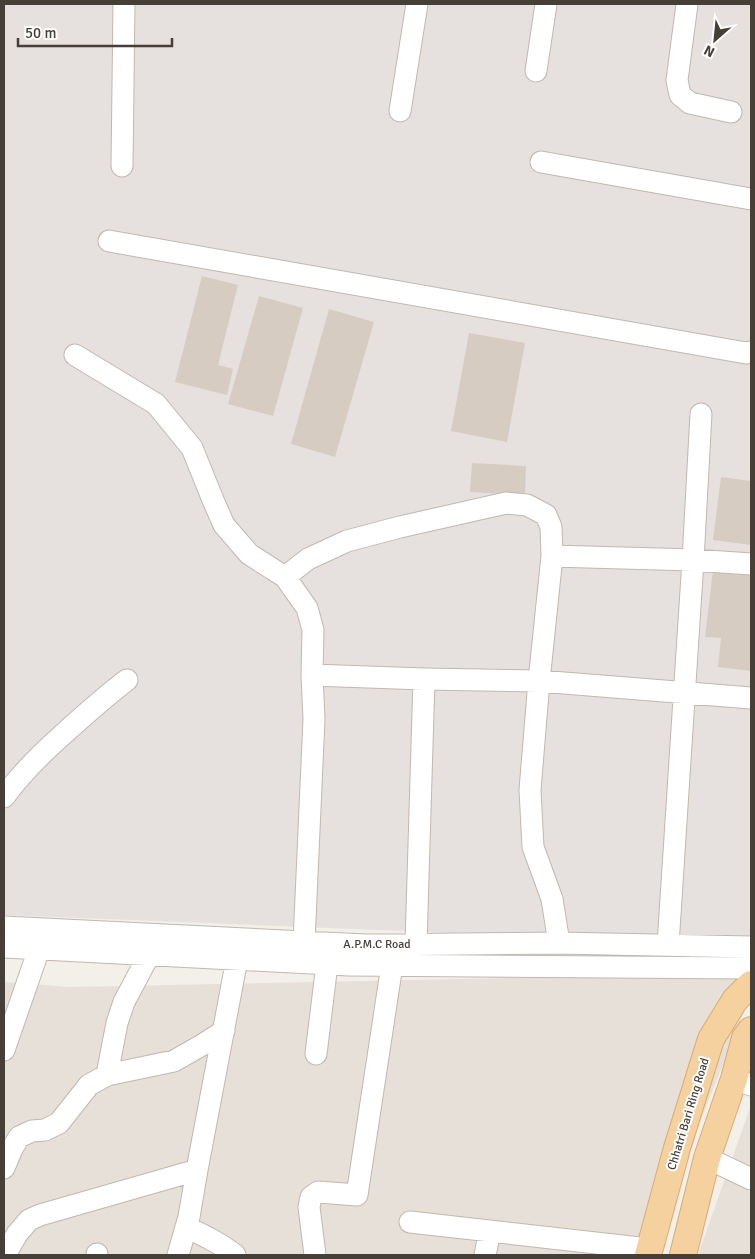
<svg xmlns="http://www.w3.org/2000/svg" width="755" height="1259" font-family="Signika,sans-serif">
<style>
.residential{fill:#e7e0d8}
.industrial{fill:#e6e1de}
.building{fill:#d7ccc2}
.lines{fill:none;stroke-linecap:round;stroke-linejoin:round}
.minor-casing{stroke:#c1b8af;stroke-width:23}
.major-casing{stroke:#daab70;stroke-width:28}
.minor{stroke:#fff;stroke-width:21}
.major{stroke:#f6d1a0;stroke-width:26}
.labels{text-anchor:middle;stroke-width:4;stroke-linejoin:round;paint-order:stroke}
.street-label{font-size:12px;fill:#463f38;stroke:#fff}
</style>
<rect width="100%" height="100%" fill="#f3efe9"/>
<path class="residential" d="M751 973V994L647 1255H4V982L69 987Z
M751 1105V1255H698Z"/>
<path class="industrial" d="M4 4H751V945L4 915Z"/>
<path class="building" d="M202 276 238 285 218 365 233 369 227 395 175 382Z
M259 296 303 308 273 416 228 404Z
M329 309 374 322 335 457 291 444Z
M469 333 525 343 507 442 451 431Z
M472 463 526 466 525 495 470 492Z
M721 477 751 481V545L713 540Z
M713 570 751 575V671L718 667 721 638 705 637Z"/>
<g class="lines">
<g class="minor-casing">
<path id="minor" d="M687 4 677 80 680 95 690 103 731 112
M536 71 546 4
M400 111 417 4
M541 162 751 199
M122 166 124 4
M109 241 746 353 751 352
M75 355 156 404 192 448 213 500 224 525 249 554 285 577 307 608 313 630 312 675 424 679 539 681 751 698
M552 556 693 560 751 564
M285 577 308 559 347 541 400 527 506 503 527 505 546 515 551 527 552 556 539 681 530 790 533 847 552 899 559 943
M4 797C20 775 39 756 59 738 81 718 103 698 127 680
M4 927 365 945 559 943 751 947
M304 942 314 719 312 675
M416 944 424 679
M668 945 693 560 701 414
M4 947 349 965 751 968
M4 1050 39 949
M316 1054 327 964
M107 1075 117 1023 124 1002 149 955
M734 1079 751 1085
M707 1158 751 1179
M4 1168 12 1149 19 1137 32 1131 45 1130 59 1123 89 1085 107 1075 174 1061 202 1045 224 1031
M410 1222 649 1249
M186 1227C203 1235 220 1243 235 1255
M5 1255 17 1234 29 1220 40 1215 197 1170
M97 1255V1254
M178 1255 189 1217 197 1170 237 959
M315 1255 309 1207 311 1197 318 1192 357 1195 392 965
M485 1255 490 1231"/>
</g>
<g class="major-casing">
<path id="major" d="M648 1255 677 1148 711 1039 735 1000 751 984
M683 1255 707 1158 734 1079 745 1038 751 1030"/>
</g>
<use href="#minor" class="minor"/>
<use href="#major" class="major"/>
</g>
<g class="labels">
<g class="street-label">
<text x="377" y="948">A.P.M.C Road</text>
<text transform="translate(688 1114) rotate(-73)" y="4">Chhatri Bari Ring Road</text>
</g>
</g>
<rect width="755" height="1259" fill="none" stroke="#463f38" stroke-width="10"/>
<g transform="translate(715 40) rotate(207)" stroke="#ffffff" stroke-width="4" paint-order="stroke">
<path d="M0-4L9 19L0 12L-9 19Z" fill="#463f38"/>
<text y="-8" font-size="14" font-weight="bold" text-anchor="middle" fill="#463f38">N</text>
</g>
<path d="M18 38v8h154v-8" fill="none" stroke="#463f38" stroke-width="2.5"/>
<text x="25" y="38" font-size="15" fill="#463f38" stroke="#ffffff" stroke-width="4" paint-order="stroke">50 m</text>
</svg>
